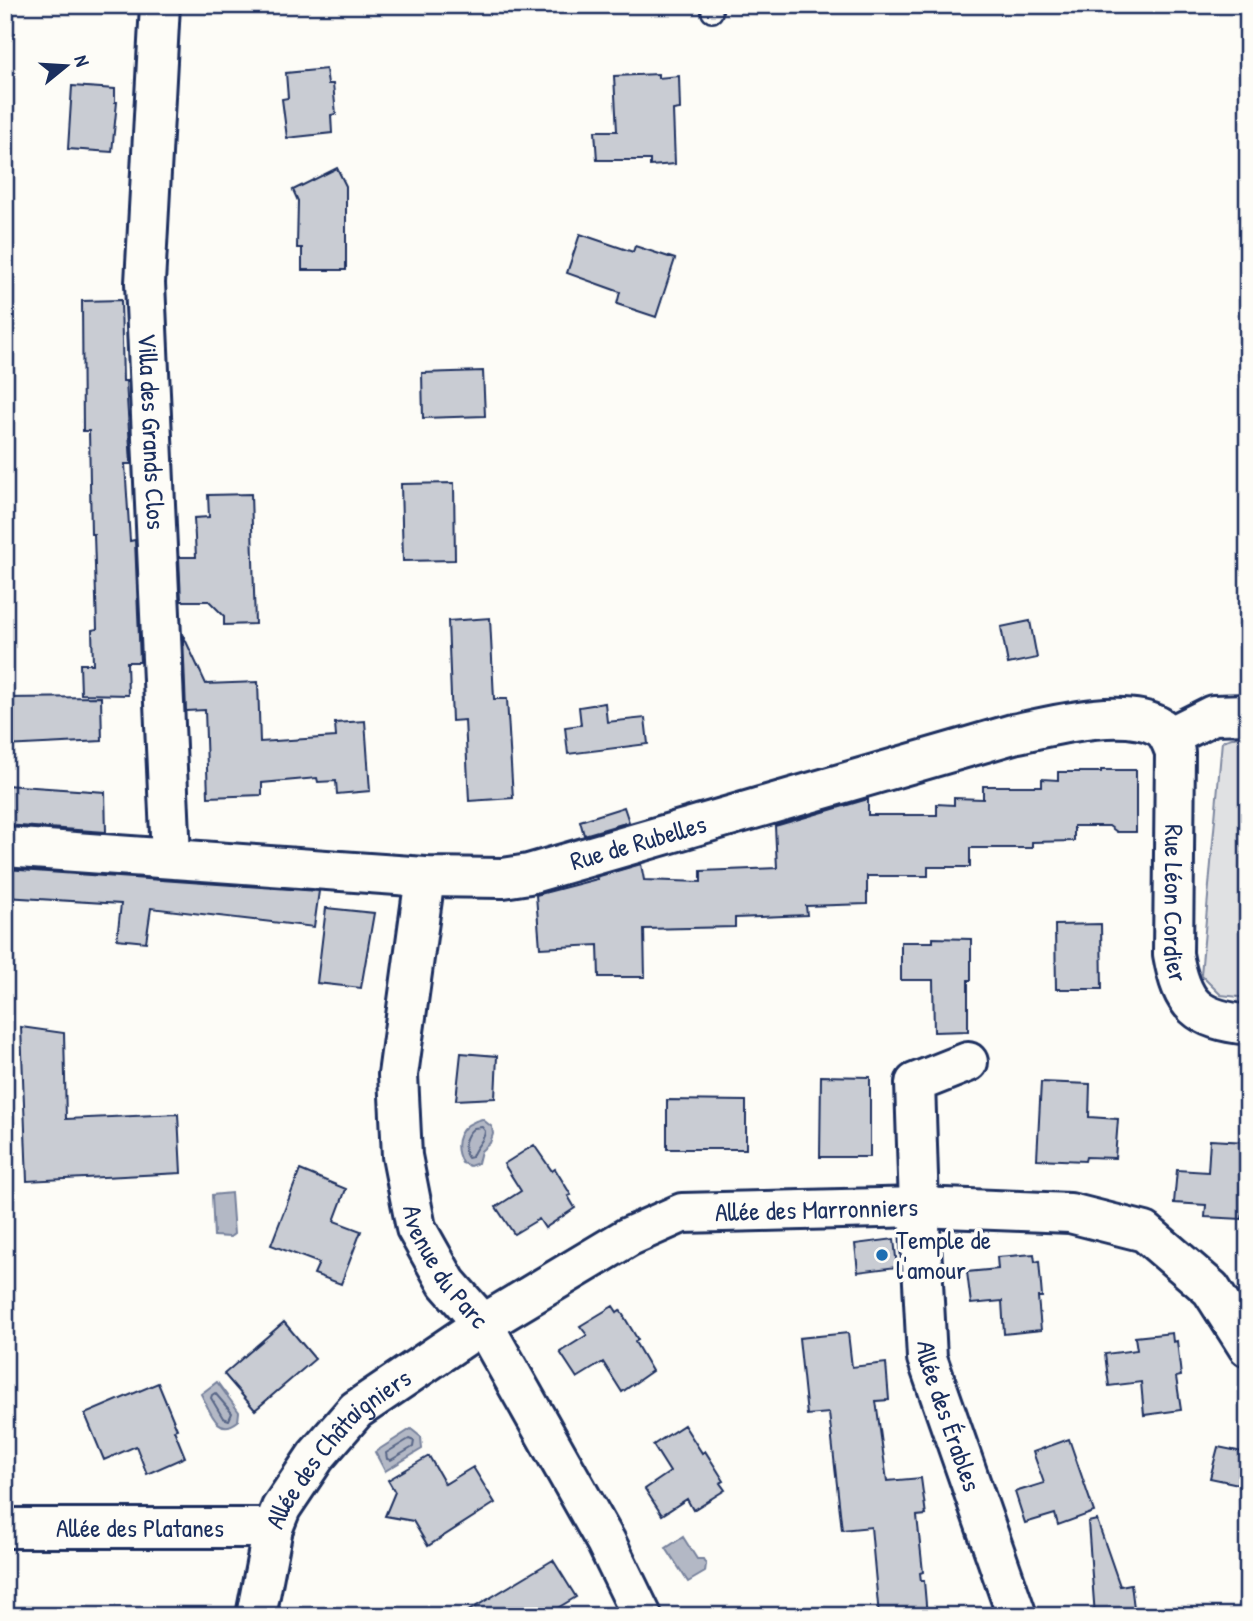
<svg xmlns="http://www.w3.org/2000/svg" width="1253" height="1621" font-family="'Patrick Hand',sans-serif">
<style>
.green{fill:#e0e1e3;stroke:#7e88a0;stroke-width:2}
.water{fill:#b3b8c5;stroke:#76819c;stroke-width:2}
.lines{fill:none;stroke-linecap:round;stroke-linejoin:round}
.shore{stroke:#586687;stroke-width:2}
.building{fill:#c9ccd3;stroke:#1b2f5e;stroke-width:2}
.service-casing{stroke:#1b2f5e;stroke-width:24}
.minor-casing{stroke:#1b2f5e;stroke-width:44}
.tertiary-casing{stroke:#1b2f5e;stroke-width:44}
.service{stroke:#fdfcf7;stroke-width:19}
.minor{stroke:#fdfcf7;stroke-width:38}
.tertiary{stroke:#fdfcf7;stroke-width:38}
.poi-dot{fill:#1f6fb2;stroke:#fdfcf7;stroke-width:2.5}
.labels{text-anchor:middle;stroke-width:7;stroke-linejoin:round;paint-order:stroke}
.street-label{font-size:26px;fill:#1b2f5e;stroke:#fdfcf7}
.poi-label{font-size:26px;fill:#1b2f5e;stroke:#fdfcf7;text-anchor:start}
</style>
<rect width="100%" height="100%" fill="#fdfcf7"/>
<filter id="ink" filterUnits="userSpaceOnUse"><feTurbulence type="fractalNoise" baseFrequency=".0143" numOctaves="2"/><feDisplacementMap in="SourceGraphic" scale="14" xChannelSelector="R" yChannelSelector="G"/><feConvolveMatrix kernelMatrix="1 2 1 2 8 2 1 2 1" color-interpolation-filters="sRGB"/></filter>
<g filter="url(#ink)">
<path class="green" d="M1248 733V998L1221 995 1201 975 1222 741Z"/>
<path class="water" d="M482 1119 492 1127 493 1134 490 1143 481 1151 478 1163 470 1166 462 1163C451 1142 460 1124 482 1119Z
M231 1193 234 1234 230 1237 214 1236 212 1195Z
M217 1382 239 1412 238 1421C217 1438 210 1410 201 1394Z
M411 1429 421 1437 422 1449 385 1471 375 1452Z
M683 1537 697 1559H703L706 1564 705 1572 688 1582 666 1548Z"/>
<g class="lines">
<path class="shore" d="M482 1127 485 1131C485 1141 475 1146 472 1157L468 1158C461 1148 465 1135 474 1128Z
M215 1393 232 1413 229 1420 223 1418 211 1398 212 1395Z
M409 1439 414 1441 413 1447 391 1460 387 1459 386 1453Z"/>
</g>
<path class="building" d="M326 69 328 84H333L336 114 331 115 332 133 287 138 282 99 288 98 286 73Z
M658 74V78L679 76 680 109 673 110 675 164 650 166V160H597L595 131H617L614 76Z
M72 86 115 89V102H117L112 152 68 149Z
M337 168 346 186V270H302V248H297L298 201 293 190Z
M580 234 633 252 635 246 675 259 656 317 617 304 620 292 567 273Z
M121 300 123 381H126L131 464H125L130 541 135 540 140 662H127L128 695 81 694 80 664H93L92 630 97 629 94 534H91L89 431H83L82 301Z
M483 371 485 416 423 418 422 373Z
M454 483 455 560 403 561 401 484Z
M251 494 255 624 224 625V616L209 601H181L179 557H196L194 518 209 517 208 495Z
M490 618 494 699H507L513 798 469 801 465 720 452 721 448 621Z
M1030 621 1037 658 1008 664 1001 627Z
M183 635 206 684 258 682 260 742 336 737 335 723 365 721 370 791 337 794 336 781 318 782 317 778 262 783V795L208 797 205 710 186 711Z
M101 697 102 741 5 746V698Z
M605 703 607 722 645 718 648 744 568 754 565 727 581 725 579 707Z
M1101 770H1136V832H1117L1109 826H1074V841L1032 842V848H970V867H928V876H867V904L806 906 807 915 735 918V927L644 929 645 977H599L598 945 540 948 536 895 597 879 596 877 641 864 644 880 701 882V871L777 868 775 826 868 799V815H937V804L954 805V798L983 799V786H1042V779L1058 780V772H1101Z
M5 785 105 792 106 832 5 825Z
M624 807 629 822 584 835 580 821Z
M5 869 319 891 314 927 151 908 146 942 117 939 121 904 5 897Z
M326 908 374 913 361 988 317 983Z
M1101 924 1102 989H1056L1055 925Z
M933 938 971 939V980H968V1031L934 1032 933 980H901V942H933Z
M21 1027 64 1033 66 1119 178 1114 181 1173 27 1181Z
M461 1053 497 1056 495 1098 456 1100Z
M821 1076 870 1077V1157H820Z
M1041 1082 1090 1084 1089 1117 1118 1119 1115 1158 1086 1157 1085 1161 1037 1159Z
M667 1100 746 1101V1149H667Z
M1210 1140 1247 1142 1245 1175H1248V1210H1243L1242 1219 1205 1217 1206 1205 1174 1203 1177 1170 1208 1172Z
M534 1145 552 1171 555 1169 571 1195 568 1196 575 1208 545 1228 539 1219 514 1234 496 1207 521 1191 504 1164Z
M300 1170 346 1189 334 1221 361 1231 341 1284 314 1274 319 1263 271 1245Z
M894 1239 897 1267 858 1272 855 1244Z
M1034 1254 1035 1262 1039 1261 1042 1297H1038L1041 1330 1004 1334 1002 1301 971 1304 967 1272 998 1269 997 1257Z
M613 1306 617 1312 620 1310 638 1340 635 1342 652 1371 622 1392 603 1362 577 1378 560 1352 587 1335 580 1326Z
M284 1322 315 1359 255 1410 224 1374Z
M848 1333 852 1367 886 1363 889 1400 876 1401 887 1481 921 1478 926 1515 917 1516 923 1572 920 1573 921 1581H924L927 1616H879L871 1527 842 1530 829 1413 807 1415 799 1338Z
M1172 1333 1173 1342 1177 1341 1181 1376 1176 1377 1181 1410 1144 1415 1141 1382 1109 1386 1105 1354 1137 1350 1135 1337Z
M158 1383 177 1429 174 1430 185 1457 147 1474 136 1446 104 1460 85 1414Z
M684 1425 702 1453 705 1451 724 1481 720 1483 725 1490 693 1510 687 1499 662 1515 645 1489 670 1472 653 1445Z
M1069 1439 1094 1512 1058 1525 1055 1514 1025 1523 1015 1492 1044 1483 1033 1452Z
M1218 1447 1248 1453V1486L1210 1478Z
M429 1456 445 1484 473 1467 495 1503 428 1546 413 1521 385 1516 395 1492 388 1480Z
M1097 1520 1120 1586 1131 1584 1135 1616H1095L1088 1522Z
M553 1560 576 1597 544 1616H460Z"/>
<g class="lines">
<g class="service-casing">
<path id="service" d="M712 12V5"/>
</g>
<g class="minor-casing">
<g id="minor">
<path id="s1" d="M160 5 145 283 171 857"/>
<path id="s2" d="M425 877 398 1075 402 1156 416 1228 447 1283 483 1324 606 1542 642 1616"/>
<path id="s3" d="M968 1062 915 1083 919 1207 927 1358 1017 1616"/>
<path id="s4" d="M5 1528H273"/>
<path id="s5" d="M256 1616 273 1528 281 1508 316 1456 356 1410 483 1324 628 1237 682 1213 919 1207 1070 1213 1145 1232 1211 1289 1248 1347"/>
</g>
</g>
<g class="tertiary-casing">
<g id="tertiary">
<path d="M1169 737 1213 715 1248 714"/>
<path id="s6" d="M5 847 425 877 503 878 529 874 1013 734C1051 726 1123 707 1158 726 1168 731 1171 742 1175 752L1173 954C1182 1006 1197 1019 1248 1025"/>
</g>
</g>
<use href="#service" class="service"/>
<use href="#minor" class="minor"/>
<use href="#tertiary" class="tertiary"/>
</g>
</g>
<circle class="poi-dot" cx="882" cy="1255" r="7"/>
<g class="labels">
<g class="street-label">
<text dy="9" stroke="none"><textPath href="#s1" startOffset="427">Villa des Grands Clos</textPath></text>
<text dy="9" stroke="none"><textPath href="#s6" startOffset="639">Rue de Rubelles</textPath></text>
<text dy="9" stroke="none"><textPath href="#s6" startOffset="1360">Rue Léon Cordier</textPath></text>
<text dy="9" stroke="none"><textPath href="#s5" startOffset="751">Allée des Marronniers</textPath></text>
<text dy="9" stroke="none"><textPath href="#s2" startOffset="402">Avenue du Parc</textPath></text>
<text dy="9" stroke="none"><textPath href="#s3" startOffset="394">Allée des Érables</textPath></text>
<text dy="9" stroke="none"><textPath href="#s5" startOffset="194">Allée des Châtaigniers</textPath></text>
<text dy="9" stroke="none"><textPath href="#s4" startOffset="135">Allée des Platanes</textPath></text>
</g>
<g class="poi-label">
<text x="896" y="1249">Temple de<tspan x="896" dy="30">l'amour</tspan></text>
</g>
</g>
<rect width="1253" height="1621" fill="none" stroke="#fdfcf7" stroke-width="28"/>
<rect x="14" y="14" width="1225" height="1593" fill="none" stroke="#1b2f5e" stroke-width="2.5" filter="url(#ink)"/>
<g transform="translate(66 66) rotate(72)" stroke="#fdfcf7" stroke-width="5" paint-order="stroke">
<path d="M0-5L12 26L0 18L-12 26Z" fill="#1b2f5e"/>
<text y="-10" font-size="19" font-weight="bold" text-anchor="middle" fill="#1b2f5e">N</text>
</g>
</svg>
